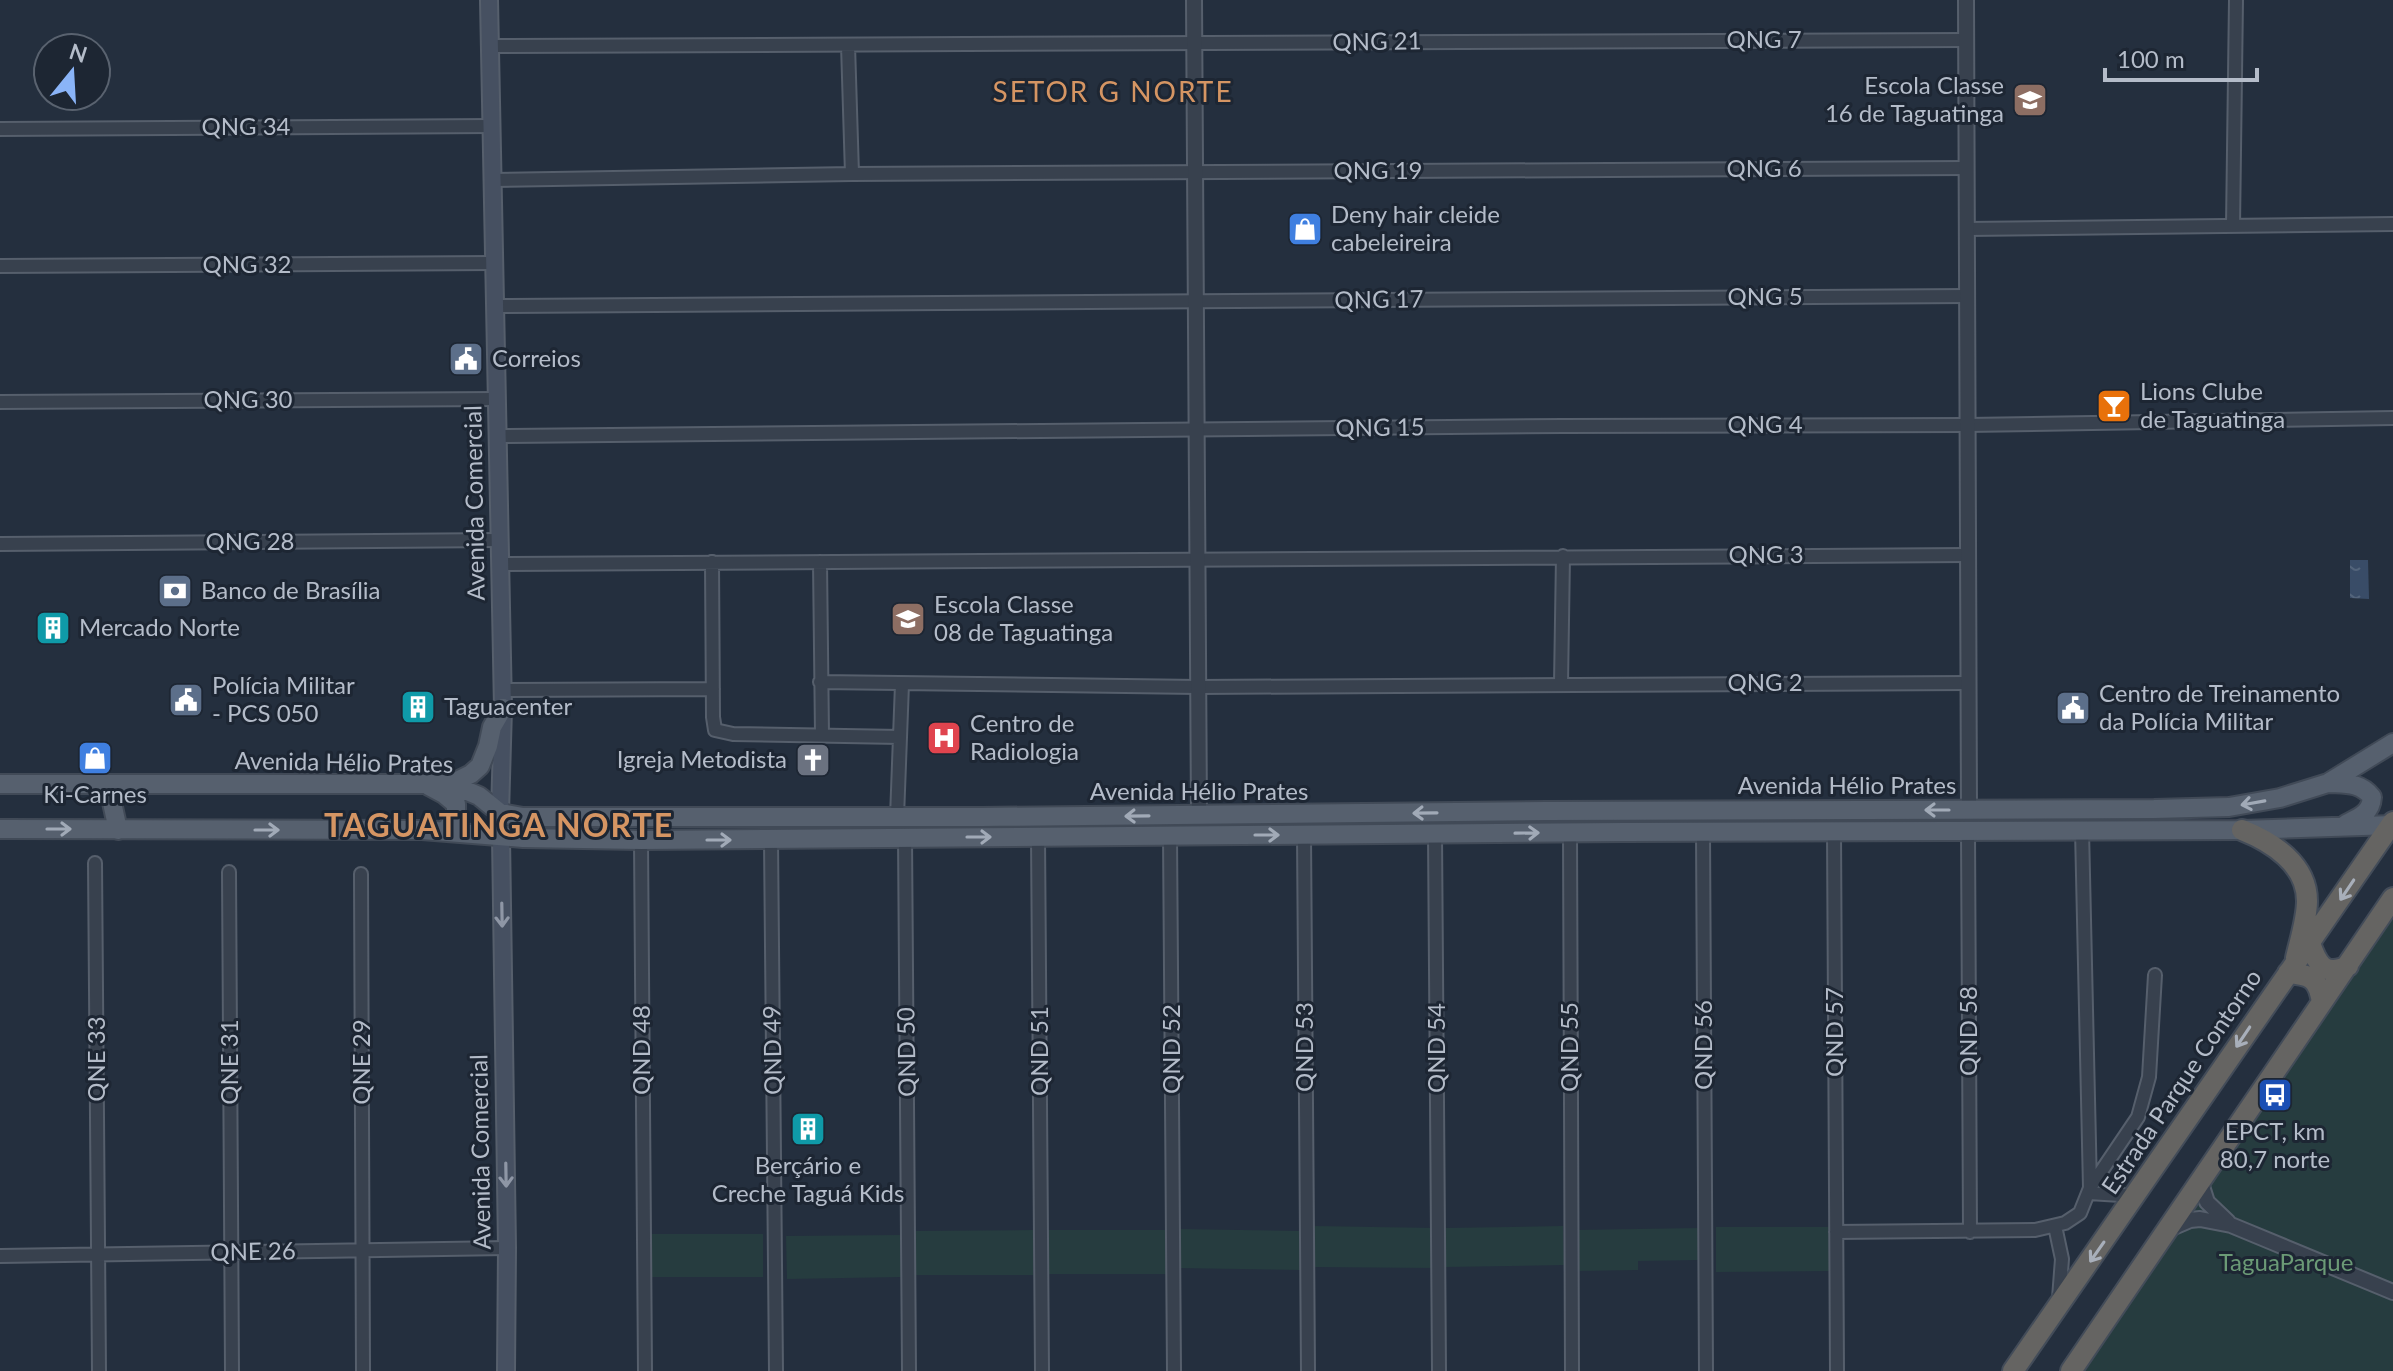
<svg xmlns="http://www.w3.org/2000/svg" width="2393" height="1371" font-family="Lato,sans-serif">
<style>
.park{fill:#263c3f}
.water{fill:url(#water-ripples)}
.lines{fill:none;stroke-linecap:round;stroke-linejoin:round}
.minor-casing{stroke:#565f6c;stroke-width:16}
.tertiary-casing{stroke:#565f6c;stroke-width:18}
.secondary-casing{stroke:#565f6c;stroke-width:20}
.primary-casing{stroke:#414a57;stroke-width:22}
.trunk-casing{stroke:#434c59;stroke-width:24}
.minor{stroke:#38414e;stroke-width:12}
.tertiary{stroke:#38414e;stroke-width:14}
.secondary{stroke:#465061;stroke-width:16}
.primary{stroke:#56606e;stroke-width:18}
.trunk{stroke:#656462;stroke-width:20}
.oneway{stroke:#a1aab7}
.oneway2{stroke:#a8afba}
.oneway3{stroke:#8e96a5}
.labels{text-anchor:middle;stroke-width:6;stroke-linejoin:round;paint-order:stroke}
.street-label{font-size:24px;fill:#b4bcc9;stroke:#1d2633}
.poi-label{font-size:24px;fill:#b4bcc9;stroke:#1d2633;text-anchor:start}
.park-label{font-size:24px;fill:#6b9a76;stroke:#1d2633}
.quarter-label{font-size:28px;letter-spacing:2px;fill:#d59563;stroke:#1d2633}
.district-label{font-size:32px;font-weight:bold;letter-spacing:2px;fill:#d59563;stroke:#1d2633}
</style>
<defs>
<pattern id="water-ripples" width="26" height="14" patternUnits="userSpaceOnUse" patternTransform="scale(2)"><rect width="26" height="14" fill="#394c67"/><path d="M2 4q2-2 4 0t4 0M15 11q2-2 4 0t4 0" fill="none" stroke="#53647b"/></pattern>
</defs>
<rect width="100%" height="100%" fill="#242f3e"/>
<path class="park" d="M2393 918V1371H2083Z
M1313 1226 1435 1228V1268L1313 1267Z
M1563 1226 1564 1265 1446 1267 1445 1228Z
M1716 1227H1829L1830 1271 1716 1272Z
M1699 1228V1260L1638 1261V1270L1576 1271 1575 1230Z
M1177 1229 1300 1231V1270L1177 1268Z
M1033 1230V1275H915V1231Z
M1046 1230H1168V1274H1046Z
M651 1234H763V1277H652Z
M900 1235 901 1277 787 1279 786 1236Z"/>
<path class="water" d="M2350 560H2368L2369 599 2350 598Z"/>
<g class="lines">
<g class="minor-casing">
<path id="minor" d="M848 45 852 174
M490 46C982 45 1474 39 1967 40
M0 129 492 126
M493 180 852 174 1967 168
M2233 226 2236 0
M1967 229 2393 224
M0 266 494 263
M495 306 1967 296
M0 402 497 399
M498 436 1563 426 1968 425 2393 418
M0 544 500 540
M712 562 713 717 715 730 733 734 900 737
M820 562 822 735
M500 564 1968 555
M820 682 1198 687 1969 683
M1561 684 1563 556
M502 690 713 689
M897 817 902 684
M2082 830 2090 1188
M1834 831 1837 1371
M1968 831 1970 1232
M1570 832 1572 1371
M1703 832 1706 1371
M1435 834 1439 1371
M1170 835 1174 1371
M1304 835 1308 1371
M1038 836 1042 1371
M905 837 909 1371
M641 840 645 1371
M771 840 776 1371
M95 863 99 1371
M229 872 232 1371
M361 874 363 1371
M2089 1193 2136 1196
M2055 1226 2062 1259 2059 1298
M1836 1232 2035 1230 2065 1223 2080 1213 2090 1188 2138 1117 2149 1077 2155 975
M0 1256 507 1248"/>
</g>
<g class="tertiary-casing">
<path id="tertiary" d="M1194 0 1199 815
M1966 0 1969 810
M2200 1180 2207 1202 2228 1222
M2169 1229 2190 1220 2200 1219 2231 1225 2393 1292"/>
</g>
<g class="secondary-casing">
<path id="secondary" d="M489 0 503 708 500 813
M501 837 507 1248 506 1371"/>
</g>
<g class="primary-casing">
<path id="primary" d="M2328 783C2346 784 2360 782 2372 797 2371 813 2360 817 2346 824
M0 784H451L479 796 500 813 523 817H981L1546 811 2154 809 2229 807 2280 798 2328 783 2393 743
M108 784 118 830
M451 784 471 774 480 766 488 746 492 727 503 708
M429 786 444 794 456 804V816L449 826
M0 829 422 830 523 838 641 840 1625 832 2242 830 2393 825"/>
</g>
<g class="trunk-casing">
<path id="trunk" d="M2242 830C2272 842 2307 864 2307 901 2307 919 2300 940 2296 958
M2310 943C2317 964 2324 977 2348 966
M2288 973C2311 975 2318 978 2322 1002
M2013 1371 2393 822
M2071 1371 2393 898"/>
</g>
<use href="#minor" class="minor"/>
<use href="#tertiary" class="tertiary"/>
<use href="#secondary" class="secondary"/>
<use href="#primary" class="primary"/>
<use href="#trunk" class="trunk"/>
</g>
<defs><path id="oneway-shaft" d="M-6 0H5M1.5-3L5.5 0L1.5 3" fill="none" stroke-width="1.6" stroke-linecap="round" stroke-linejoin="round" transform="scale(2)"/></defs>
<g class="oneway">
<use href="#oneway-shaft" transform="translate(2253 803) rotate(170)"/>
<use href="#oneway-shaft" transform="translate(1937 810) rotate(180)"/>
<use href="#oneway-shaft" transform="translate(1425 813) rotate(179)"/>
<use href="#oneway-shaft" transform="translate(1137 816) rotate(179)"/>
<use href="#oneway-shaft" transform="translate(59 829)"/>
<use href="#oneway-shaft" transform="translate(267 830)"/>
<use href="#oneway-shaft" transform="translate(1527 833) rotate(-1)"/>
<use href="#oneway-shaft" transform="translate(1267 835)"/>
<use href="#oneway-shaft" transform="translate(979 837)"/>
<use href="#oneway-shaft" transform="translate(719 840)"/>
</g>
<g class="oneway2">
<use href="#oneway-shaft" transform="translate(2347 890) rotate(124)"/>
<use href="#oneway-shaft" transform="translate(2243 1037) rotate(124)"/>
<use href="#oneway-shaft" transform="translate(2097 1252) rotate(125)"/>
</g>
<g class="oneway3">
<use href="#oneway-shaft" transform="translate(502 915) rotate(89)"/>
<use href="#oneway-shaft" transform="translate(506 1175) rotate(89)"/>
</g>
<defs>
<g id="school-square" transform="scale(1.8)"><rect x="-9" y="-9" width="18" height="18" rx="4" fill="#8d6e63" stroke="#1d2633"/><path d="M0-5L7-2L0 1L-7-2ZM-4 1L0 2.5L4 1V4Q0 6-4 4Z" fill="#fff"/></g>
<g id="shop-square" transform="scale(1.8)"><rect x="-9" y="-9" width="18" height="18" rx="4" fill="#3f7fe0" stroke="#1d2633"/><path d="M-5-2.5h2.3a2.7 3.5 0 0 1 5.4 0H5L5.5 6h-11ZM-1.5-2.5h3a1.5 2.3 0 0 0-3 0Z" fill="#fff"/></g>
<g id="civic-square" transform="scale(1.8)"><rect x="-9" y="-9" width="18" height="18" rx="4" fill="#5c6f8a" stroke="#1d2633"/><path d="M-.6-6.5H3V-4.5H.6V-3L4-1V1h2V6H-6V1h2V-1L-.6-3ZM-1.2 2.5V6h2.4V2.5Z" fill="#fff"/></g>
<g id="bar-square" transform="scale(1.8)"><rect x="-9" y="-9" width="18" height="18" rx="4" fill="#e8710a" stroke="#1d2633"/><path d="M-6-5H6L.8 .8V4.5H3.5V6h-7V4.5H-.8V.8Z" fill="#fff"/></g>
<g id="bank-square" transform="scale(1.8)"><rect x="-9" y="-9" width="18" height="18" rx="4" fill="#5c6f8a" stroke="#1d2633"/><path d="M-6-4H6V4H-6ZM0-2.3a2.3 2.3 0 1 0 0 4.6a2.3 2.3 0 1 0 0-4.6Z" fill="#fff"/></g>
<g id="building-square" transform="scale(1.8)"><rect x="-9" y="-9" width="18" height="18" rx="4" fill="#0f9aa8" stroke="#1d2633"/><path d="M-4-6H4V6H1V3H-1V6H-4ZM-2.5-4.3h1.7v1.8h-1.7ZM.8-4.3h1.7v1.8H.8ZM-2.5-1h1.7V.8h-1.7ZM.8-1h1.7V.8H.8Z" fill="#fff"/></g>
<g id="hospital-square" transform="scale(1.8)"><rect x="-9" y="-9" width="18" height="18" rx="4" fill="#e0444e" stroke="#1d2633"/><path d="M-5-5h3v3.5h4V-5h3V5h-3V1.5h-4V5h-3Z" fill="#fff"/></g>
<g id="church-square" transform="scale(1.8)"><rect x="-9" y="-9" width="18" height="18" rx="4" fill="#6b7280" stroke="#1d2633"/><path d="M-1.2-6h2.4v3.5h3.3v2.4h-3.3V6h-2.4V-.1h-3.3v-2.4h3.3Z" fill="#fff"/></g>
<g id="bus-square" transform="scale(1.8)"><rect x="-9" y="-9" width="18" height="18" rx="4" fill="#1a4fb4" stroke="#1d2633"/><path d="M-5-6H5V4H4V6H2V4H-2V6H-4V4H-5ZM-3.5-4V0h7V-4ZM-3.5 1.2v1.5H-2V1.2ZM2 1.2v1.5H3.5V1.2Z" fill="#fff"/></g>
</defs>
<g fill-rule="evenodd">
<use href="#school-square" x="2030" y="100"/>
<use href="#shop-square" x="1305" y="229"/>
<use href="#civic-square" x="466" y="359"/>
<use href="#bar-square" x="2114" y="406"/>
<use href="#bank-square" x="175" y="591"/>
<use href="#school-square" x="908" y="619"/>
<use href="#building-square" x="53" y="628"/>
<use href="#civic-square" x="186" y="700"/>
<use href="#building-square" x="418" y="707"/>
<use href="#civic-square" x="2073" y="708"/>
<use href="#hospital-square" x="944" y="738"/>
<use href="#shop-square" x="95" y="758"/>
<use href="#church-square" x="813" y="760"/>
<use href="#bus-square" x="2275" y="1095"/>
<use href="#building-square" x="808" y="1129"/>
</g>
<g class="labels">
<g class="street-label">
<text x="1764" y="48">QNG 7</text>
<text transform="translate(1377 42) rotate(-1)" y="8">QNG 21</text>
<text x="246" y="135">QNG 34</text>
<text x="1764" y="177">QNG 6</text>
<text x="1378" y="179">QNG 19</text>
<text x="247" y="273">QNG 32</text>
<text x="1765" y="305">QNG 5</text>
<text transform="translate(1379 300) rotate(-1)" y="8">QNG 17</text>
<text x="248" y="408">QNG 30</text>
<text x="1765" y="433">QNG 4</text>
<text transform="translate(1380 428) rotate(-1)" y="8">QNG 15</text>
<text transform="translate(475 503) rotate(-91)" y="8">Avenida Comercial</text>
<text x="250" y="550">QNG 28</text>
<text x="1766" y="563">QNG 3</text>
<text x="1765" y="691">QNG 2</text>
<text transform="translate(344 763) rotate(1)" y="8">Avenida Hélio Prates</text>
<text x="1847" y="794">Avenida Hélio Prates</text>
<text x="1199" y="800">Avenida Hélio Prates</text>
<text transform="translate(1969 1031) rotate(-90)" y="8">QND 58</text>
<text transform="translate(1835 1032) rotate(-90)" y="8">QND 57</text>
<text transform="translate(1704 1045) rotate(-90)" y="8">QND 56</text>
<text transform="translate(1305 1047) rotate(-90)" y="8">QND 53</text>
<text transform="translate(1570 1047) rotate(-90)" y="8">QND 55</text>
<text transform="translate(1437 1048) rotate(-90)" y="8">QND 54</text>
<text transform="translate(1172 1049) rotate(-90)" y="8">QND 52</text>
<text transform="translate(642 1050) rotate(-90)" y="8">QND 48</text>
<text transform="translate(773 1050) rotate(-91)" y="8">QND 49</text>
<text transform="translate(1040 1051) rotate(-90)" y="8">QND 51</text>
<text transform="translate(907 1052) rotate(-91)" y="8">QND 50</text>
<text transform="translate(97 1059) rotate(-90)" y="8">QNE 33</text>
<text transform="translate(230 1062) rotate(-90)" y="8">QNE 31</text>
<text transform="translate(362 1062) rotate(-90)" y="8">QNE 29</text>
<text transform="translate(2182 1082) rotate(-56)" y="8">Estrada Parque Contorno</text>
<text transform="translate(481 1152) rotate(-91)" y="8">Avenida Comercial</text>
<text transform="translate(253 1252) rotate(-1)" y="8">QNE 26</text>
</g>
<g class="poi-label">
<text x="2004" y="94" text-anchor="end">Escola Classe<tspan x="2004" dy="28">16 de Taguatinga</tspan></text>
<text x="1331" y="223">Deny hair cleide<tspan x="1331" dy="28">cabeleireira</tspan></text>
<text x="492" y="367">Correios</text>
<text x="2140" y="400">Lions Clube<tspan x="2140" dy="28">de Taguatinga</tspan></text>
<text x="201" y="599">Banco de Brasília</text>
<text x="934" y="613">Escola Classe<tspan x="934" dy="28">08 de Taguatinga</tspan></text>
<text x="79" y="636">Mercado Norte</text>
<text x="212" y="694">Polícia Militar<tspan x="212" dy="28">- PCS 050</tspan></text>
<text x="2099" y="702">Centro de Treinamento<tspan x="2099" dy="28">da Polícia Militar</tspan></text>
<text x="444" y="715">Taguacenter</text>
<text x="970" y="732">Centro de<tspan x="970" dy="28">Radiologia</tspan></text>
<text x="787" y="768" text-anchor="end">Igreja Metodista</text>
<text x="95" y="803" text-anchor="middle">Ki-Carnes</text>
<text x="2275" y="1140" text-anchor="middle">EPCT, km<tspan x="2275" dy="28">80,7 norte</tspan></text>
<text x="808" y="1174" text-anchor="middle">Berçário e<tspan x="808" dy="28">Creche Taguá Kids</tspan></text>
</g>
<g class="park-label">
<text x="2286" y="1271">TaguaParque</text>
</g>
<g class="quarter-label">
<text x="1113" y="102">SETOR G NORTE</text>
</g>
<g class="district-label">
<text x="499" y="837">TAGUATINGA NORTE</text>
</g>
</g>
<g transform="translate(72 72) rotate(18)"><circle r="38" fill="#1d2633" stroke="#59626f" stroke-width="2"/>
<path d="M0-6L14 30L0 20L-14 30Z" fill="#8ab4f8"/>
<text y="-12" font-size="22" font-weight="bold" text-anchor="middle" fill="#b4bcc9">N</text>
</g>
<path d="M2105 68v12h152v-12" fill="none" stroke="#b4bcc9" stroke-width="4"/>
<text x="2117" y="68" font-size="24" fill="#b4bcc9" stroke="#1d2633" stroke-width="6" paint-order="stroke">100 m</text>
</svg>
